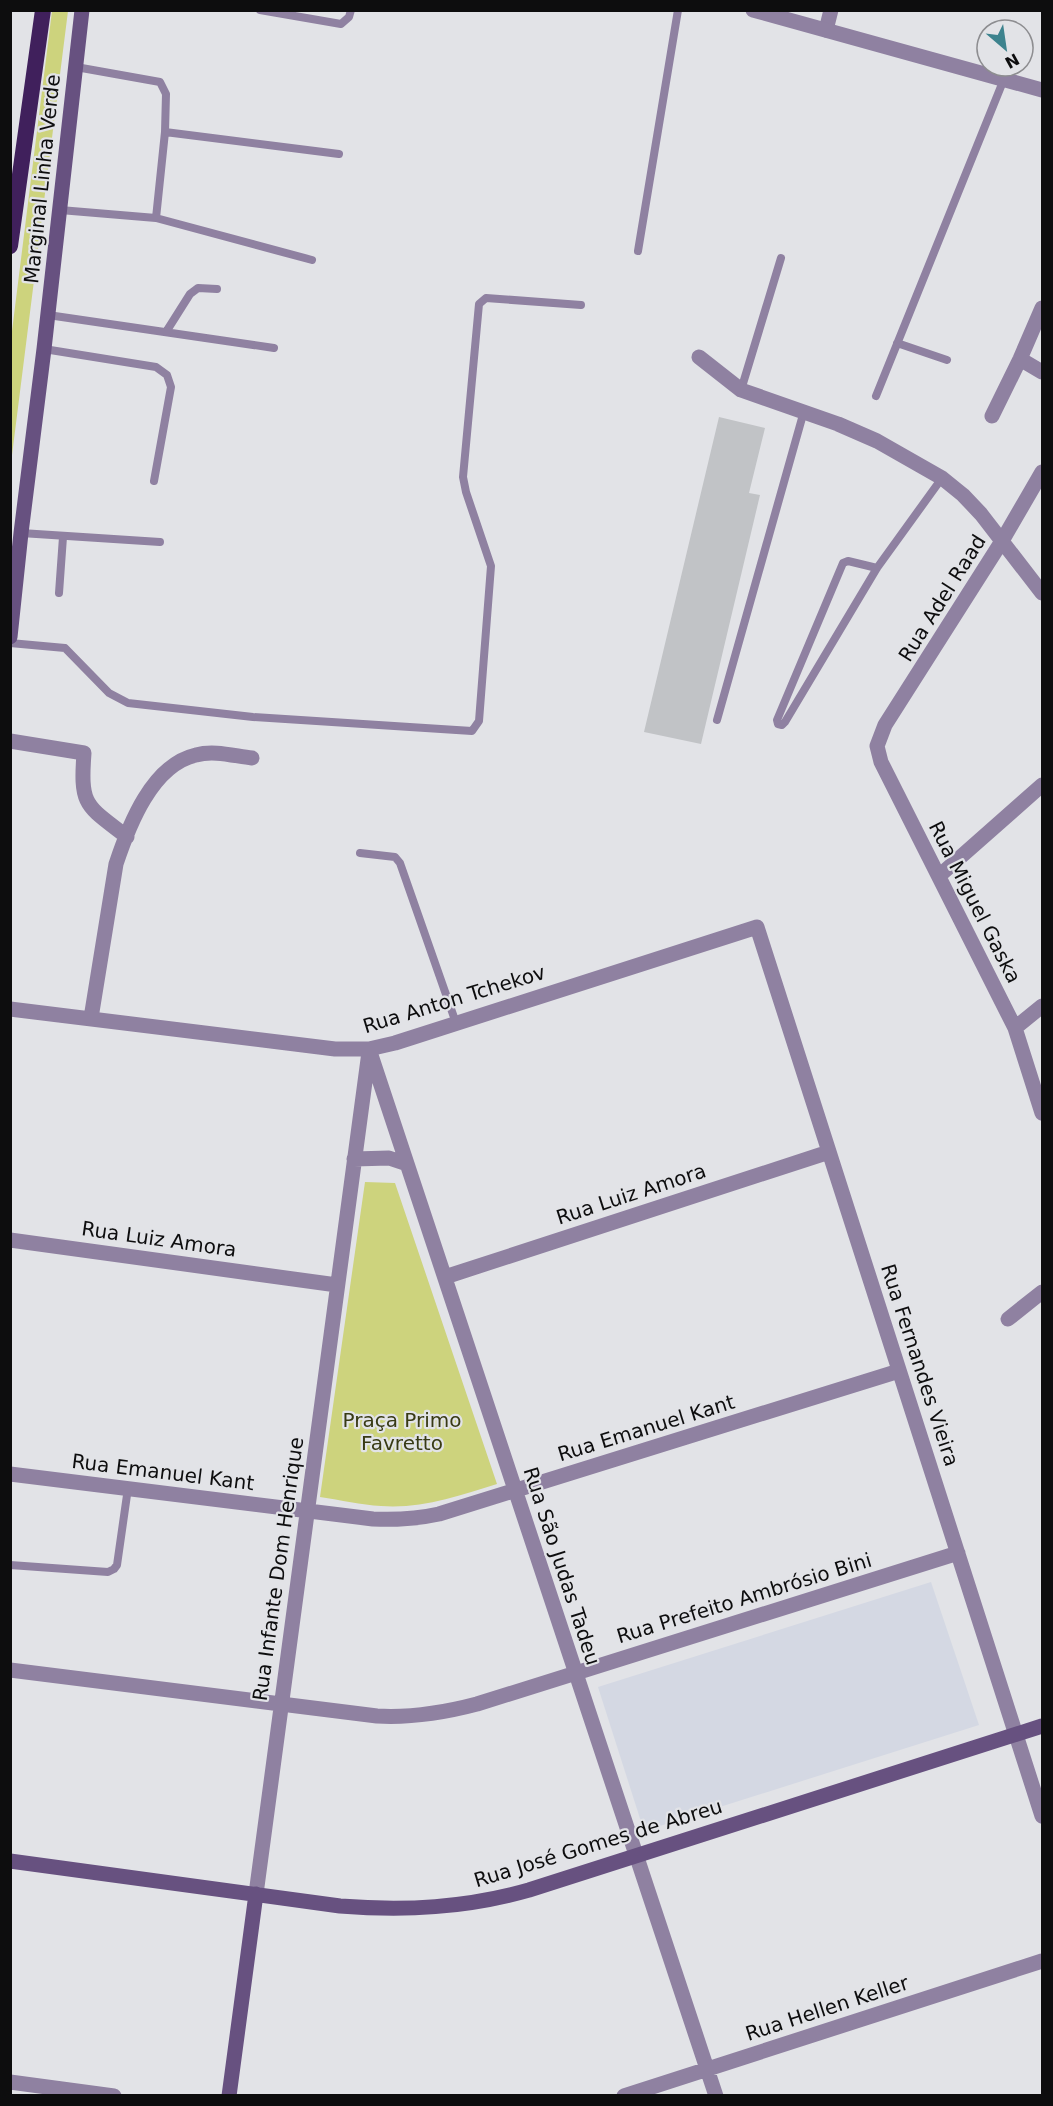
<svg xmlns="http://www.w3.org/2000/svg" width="1053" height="2106" font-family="'DejaVu Sans',sans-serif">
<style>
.built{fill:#d4d8e3}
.green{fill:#cdd37d}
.building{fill:#c1c3c6}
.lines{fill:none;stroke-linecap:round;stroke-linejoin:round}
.service{stroke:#8f81a1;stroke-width:8}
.minor{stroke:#8f81a1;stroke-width:15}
.tertiary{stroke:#8f81a1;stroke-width:15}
.secondary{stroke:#675180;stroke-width:15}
.trunk{stroke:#40205c;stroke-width:16}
.labels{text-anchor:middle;stroke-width:4.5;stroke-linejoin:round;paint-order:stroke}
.street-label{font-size:20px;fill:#0d0d0e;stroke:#e2e3e7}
.park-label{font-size:20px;fill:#383a14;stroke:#e2e3e7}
</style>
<rect width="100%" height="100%" fill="#e2e3e7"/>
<path class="built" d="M931 1582 979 1725 644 1831 598 1687Z"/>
<path class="green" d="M52 11H68L11 463V339Z
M365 1182 395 1183 497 1484C459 1496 421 1509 381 1506 361 1505 341 1500 320 1497Z"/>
<path class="building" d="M719 417 765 428 749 493 760 495 701 744 644 732Z"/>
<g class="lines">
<path class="service" d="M260 10 341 24 349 17 351 10
M76 67 160 82 166 94 165 132 339 154
M60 210 156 218 312 260
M156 218 165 132
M638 251 678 10
M48 315 274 348
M166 332 190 294 198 288 217 289
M897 343 947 360
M44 349 156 367 167 375 171 387 154 481
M741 390 781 258
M876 396 1004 79
M21 533 160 542
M877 568 848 561 843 563 777 720 778 724 782 725 785 722 877 568 942 478
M59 593 63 537
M10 643 65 648 109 693 128 703 253 717 472 731 479 721 491 566 466 492 463 477 479 304 486 298 581 305
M717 720 804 411
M360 853 395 857 400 863 456 1023
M10 1565 108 1572 114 1569 117 1565 128 1488"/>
<path class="minor" d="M826 30 831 10
M699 357 741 390 838 424 877 441 942 478 963 495 981 514 1042 593
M1020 359 1042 372
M992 416 1020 359 1042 308
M1042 472 1002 541 885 725 877 746 881 762 1015 1028 1042 1113
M10 741 84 753C80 807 86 805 127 837
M939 876 1042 785
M10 1009 335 1049H369L395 1043 757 927 1042 1816
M91 1018 116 864C129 825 152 765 196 755 214 750 234 756 252 758
M1015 1028 1042 1006
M369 1049 716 2096
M354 1159 389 1158 407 1164
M10 1240 337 1285
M445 1277 829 1152
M1008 1319 1042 1292
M10 1474 373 1519C396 1520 417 1519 439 1514L899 1371
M10 1670 377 1716C412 1718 443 1713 477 1704L958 1553
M256 1894 369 1052
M10 2082 114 2096
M624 2096 1042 1961"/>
<path class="tertiary" d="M753 10 1042 90"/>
<path class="secondary" d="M10 637 21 533 44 349 82 10
M10 1861 340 1906C405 1911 466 1908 529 1890L1042 1726
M229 2096 256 1894"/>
<path class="trunk" d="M10 246 43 10"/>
</g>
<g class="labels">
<g class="street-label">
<text transform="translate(42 179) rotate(-84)" y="7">Marginal Linha Verde</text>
<text transform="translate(942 598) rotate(-58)" y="7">Rua Adel Raad</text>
<text transform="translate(975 902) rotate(63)" y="7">Rua Miguel Gaska</text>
<text transform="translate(454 999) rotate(-17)" y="7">Rua Anton Tchekov</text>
<text transform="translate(631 1194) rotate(-18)" y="7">Rua Luiz Amora</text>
<text transform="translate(159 1239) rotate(8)" y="7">Rua Luiz Amora</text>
<text transform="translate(920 1365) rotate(72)" y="7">Rua Fernandes Vieira</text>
<text transform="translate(646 1428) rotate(-17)" y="7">Rua Emanuel Kant</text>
<text transform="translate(163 1472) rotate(7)" y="7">Rua Emanuel Kant</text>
<text transform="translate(562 1566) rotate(72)" y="7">Rua São Judas Tadeu</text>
<text transform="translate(278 1569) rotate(-82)" y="7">Rua Infante Dom Henrique</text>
<text transform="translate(744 1598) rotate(-17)" y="7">Rua Prefeito Ambrósio Bini</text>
<text transform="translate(598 1843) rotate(-17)" y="7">Rua José Gomes de Abreu</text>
<text transform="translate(827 2008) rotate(-18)" y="7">Rua Hellen Keller</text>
</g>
<g class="park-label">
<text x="402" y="1427">Praça Primo<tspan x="402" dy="23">Favretto</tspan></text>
</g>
</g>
<rect width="1053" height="2106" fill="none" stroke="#0d0d0e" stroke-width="24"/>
<g transform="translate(1005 48) rotate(151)"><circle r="28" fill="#e2e3e7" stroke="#8d8d90" stroke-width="1.5"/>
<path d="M0-4.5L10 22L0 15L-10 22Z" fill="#3d838e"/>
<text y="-9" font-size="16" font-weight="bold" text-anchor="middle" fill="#0d0d0e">N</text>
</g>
</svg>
